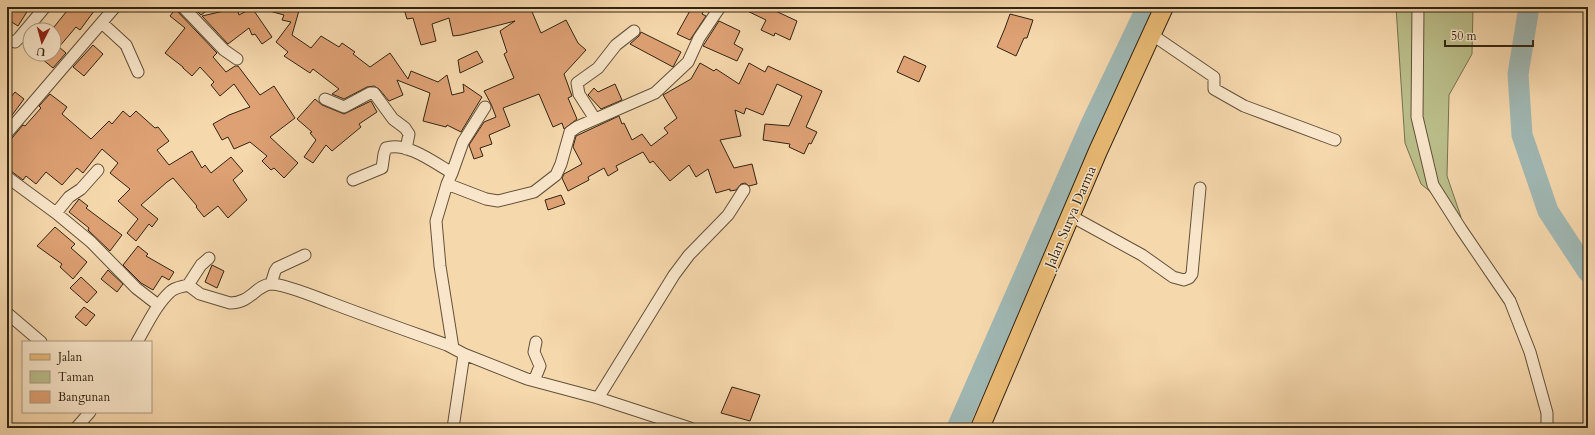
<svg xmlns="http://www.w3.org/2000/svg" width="1595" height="435" font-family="Cardo,serif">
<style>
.green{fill:#bbbf8b;stroke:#76724e}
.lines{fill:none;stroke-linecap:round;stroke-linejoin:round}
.river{stroke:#a0b8b4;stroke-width:21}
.building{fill:#dea174;stroke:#312412}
.street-casing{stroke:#625139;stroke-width:13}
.primary-casing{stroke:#312412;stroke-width:20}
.street{stroke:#f9e6ca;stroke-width:11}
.primary{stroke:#ebbc76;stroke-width:18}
.labels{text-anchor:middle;stroke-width:3;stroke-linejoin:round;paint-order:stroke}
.street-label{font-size:14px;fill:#312412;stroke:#f9e6ca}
</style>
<rect width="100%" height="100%" fill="#f6d8ad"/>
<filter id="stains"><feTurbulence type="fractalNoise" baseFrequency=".005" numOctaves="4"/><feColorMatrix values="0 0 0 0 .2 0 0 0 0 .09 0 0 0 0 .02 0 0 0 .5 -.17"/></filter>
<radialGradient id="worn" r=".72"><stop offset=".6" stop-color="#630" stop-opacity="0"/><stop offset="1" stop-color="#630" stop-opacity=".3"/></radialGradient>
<path class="green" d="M1396 7H1473L1472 54 1449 95 1447 176 1461 217 1421 184 1405 143Z"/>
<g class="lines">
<path class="river" d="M1529 7 1518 74 1522 135 1548 211 1588 272
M957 428 1091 124 1147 7"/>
</g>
<path class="building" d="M7 7H30L18 26 7 19Z
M70 7H97L80 30 76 27 59 47 66 53 53 68 36 54H54V27Z
M193 7H212L201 15Z
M266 7H300L292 35 311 48 321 36 339 47 342 43 355 52 353 54 370 67 390 53 408 79 411 71 438 82 447 75 452 95 464 92 463 84 482 97 461 132 447 125 446 127 423 121 430 93 397 80 403 95 389 101 379 89 374 86 367 87 344 99 332 94 339 89 313 69 310 73 284 56 288 52 276 42 291 22 282 20 284 15 266 10Z
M410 7H530L541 33 566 20 578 43 586 50 564 74 572 96 568 98 577 119 564 129 562 123 553 127 539 94 503 108 510 126 489 135 492 144 480 148 483 156 474 159 469 145 484 122 496 117 491 104 484 91 514 78 504 54 507 52 500 31 515 21 461 35 453 36 449 18 432 24 436 41 421 45 413 18 407 19 404 9Z
M692 7H706L702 14 706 16 690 40 677 34Z
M739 7H767L797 21 790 40 775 33 774 36 761 30 766 20Z
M176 8 178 12 217 53 213 57 226 72 235 66H238L260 95 274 86 295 118 270 137 298 163 284 178 274 168 271 170 262 161 267 156 250 142 234 149 228 137 222 140 213 124 229 115 250 107 234 84 220 96 211 85 214 82 200 67 192 76 183 68V67L165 53 185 28 170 16Z
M237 8 239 15 252 8 272 37 262 44 255 34 252 35 249 28 228 44 202 16Z
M1010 14 1033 20 1027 38H1024L1016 56 997 47 1005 28Z
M719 21 740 31 734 44 743 49 737 61 703 46Z
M641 32 681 52 673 67 630 44 639 36Z
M93 45 103 54 84 76 73 67Z
M477 51 483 62 460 73 458 60Z
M904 56 926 66 919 82 897 72Z
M700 63 714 71 716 69 739 84 749 63 765 72 768 66 822 91 806 127 817 132 811 144 809 143 804 154 789 147 790 144 763 140 765 124 789 126 802 96 777 84 763 115 746 108 744 114 735 110 741 136 720 140 734 168 752 164 757 184 749 186 745 183 741 184 736 190 730 191V189L716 193 708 169 696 177 689 165 670 181 653 161 650 163 643 152 616 166 618 170 608 176 604 168 588 177 589 180 568 191 562 178 564 174 582 164 573 147 576 136 619 116 622 124 624 123 632 140 642 134 651 146 668 133 664 128 677 118 663 95 691 79Z
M615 84 622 100 601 109 588 95 594 88 598 92Z
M15 92 24 99 7 122V102Z
M50 94 67 107 62 114 91 139 109 121 112 124 123 111 130 117 136 111 155 128 158 127 169 141 157 150 169 165 192 151 202 168 205 165 211 173 231 157 243 171 233 180 247 200 228 218 218 206 204 217 196 207 197 206 173 178 167 182 141 205 158 219 152 227 149 224 136 241 127 233 138 219 118 201 130 189 110 173 118 163 102 149 83 173 77 168 62 185 46 172 36 184 26 176 23 180 11 171 7 170V140L12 138 23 125 25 126 41 108 39 106Z
M315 99 322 105 344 114 371 101 377 112 359 124 361 127 332 151 326 145 313 163 304 157 316 140 310 133 312 132 297 119Z
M561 195 565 204 548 210 545 200Z
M79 199 88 206 86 208 122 235 110 251 88 230 89 228 69 212Z
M55 227 75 244 71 248 87 262 73 279 60 267 62 264 37 246Z
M138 246 148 254 146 256 174 272 169 280 162 276 153 290 141 283 123 265Z
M212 265 224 271 217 288 205 282Z
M108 270 123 284 117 292 101 279Z
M81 277 97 292 87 303 70 288Z
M84 307 95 315 86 326 75 317Z
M732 387 760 395 750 421 721 413Z"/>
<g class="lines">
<g class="street-casing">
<path id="street" d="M183 7 224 50 237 59
M1418 7 1417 117 1433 185 1461 229 1510 301 1530 352 1547 413V428
M102 23 126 45 138 72
M1151 34 1214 77V89L1244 106 1335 140
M7 40 15 42 19 38 45 7
M325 99 344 107 370 93H374L393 119 405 128 409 134 406 149
M595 119 579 94 577 83 598 68 616 45 634 31
M7 133 115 7
M7 177 56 213 91 242 136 288 158 305
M353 180 382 168 384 154 386 148C406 141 435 163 452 173
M447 184 486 199 498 201 534 192 556 175 561 164 570 132 577 127 655 93 688 62 699 38 720 7
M56 213 69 197 81 189 98 170
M1071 216 1142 255 1173 277 1184 280 1189 278 1192 274 1200 188
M271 284 275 271 277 268 305 255
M188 285 201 265 209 258
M7 313 41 342
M137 342C147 325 156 305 170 292 175 287 182 287 188 285L200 294 230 303C251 303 256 285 271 284 284 284 316 297 329 302 368 317 408 331 447 345L464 354 527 379 598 398 690 428
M453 348 440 266 436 221 447 184 452 173 463 142 485 107
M534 381 540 366 534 352 536 342
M598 398 674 275 689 255 728 215 744 190
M76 428 90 412
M453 428 464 354"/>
</g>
<g class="primary-casing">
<path id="primary" d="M980 428 1098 151 1164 7"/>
</g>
<use href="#street" class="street"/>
<use href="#primary" class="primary"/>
</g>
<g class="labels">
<g class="street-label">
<text transform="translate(1070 217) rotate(-67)" y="5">Jalan Surya Darma</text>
</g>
</g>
<rect width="1595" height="435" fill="none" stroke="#f6d8ad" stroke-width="24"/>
<rect x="8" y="8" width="1579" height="419" fill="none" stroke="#312412" stroke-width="2"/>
<rect x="12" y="12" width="1571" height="411" fill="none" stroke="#312412"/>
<rect x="22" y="341" width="130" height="72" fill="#f9e6ca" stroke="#a99880"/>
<rect x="30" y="354" width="20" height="6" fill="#ebbc76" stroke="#a99880"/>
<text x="58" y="361" font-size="12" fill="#312412">Jalan</text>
<rect x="30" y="371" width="20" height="12" fill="#bbbf8b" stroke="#a99880"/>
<text x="58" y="381" font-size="12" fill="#312412">Taman</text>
<rect x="30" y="391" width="20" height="12" fill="#dea174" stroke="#a99880"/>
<text x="58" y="401" font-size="12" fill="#312412">Bangunan</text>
<g transform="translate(42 42) rotate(186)"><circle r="19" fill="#f9e6ca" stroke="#a99880"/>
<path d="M0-3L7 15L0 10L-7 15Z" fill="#8f2418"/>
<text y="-6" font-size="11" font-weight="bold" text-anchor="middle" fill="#312412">U</text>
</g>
<path d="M1445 40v6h88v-6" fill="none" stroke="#312412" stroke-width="2"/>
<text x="1451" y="40" font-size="12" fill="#312412" stroke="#f9e6ca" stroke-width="3" paint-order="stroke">50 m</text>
<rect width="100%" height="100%" filter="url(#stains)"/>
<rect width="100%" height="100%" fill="url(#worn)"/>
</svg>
